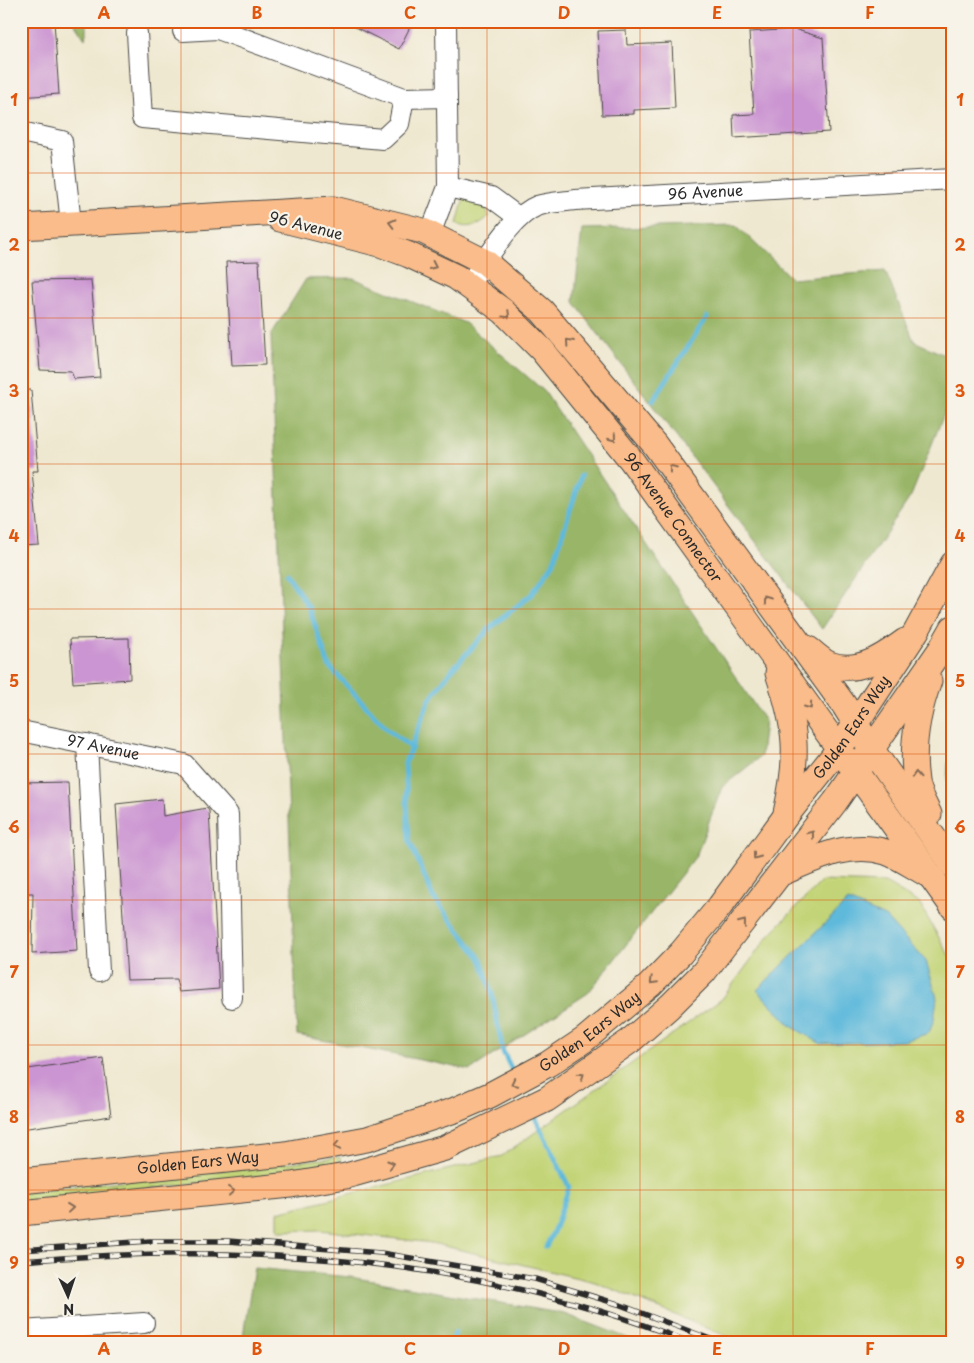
<svg xmlns="http://www.w3.org/2000/svg" width="974" height="1363" font-family="'Playpen Sans',sans-serif">
<style>
.green{fill:#c2d477;stroke:#768051}
.forest{fill:#99b668;stroke:#62704a}
.water{fill:#5eb9db;stroke:#447283}
.lines{fill:none;stroke-linecap:round;stroke-linejoin:round}
.stream{stroke:#5eb9db;stroke-width:5}
.building{fill:#cb94d2}
.minor-casing{stroke:#484744;stroke-width:22}
.major-casing{stroke:#484744;stroke-width:27}
.minor{stroke:#fff;stroke-width:20}
.major{stroke:#f9bc8a;stroke-width:25}
.rail-casing{stroke:#2b2b2b;stroke-width:5.5}
.rail{stroke:#f7f3e8;stroke-width:4;stroke-dasharray:11;stroke-linecap:butt}
.oneway{stroke:#886c56}
.grid{fill:none;stroke:#df570e;stroke-width:1;stroke-opacity:0.55}
.labels{text-anchor:middle;stroke-width:4.5;stroke-linejoin:round;paint-order:stroke}
.street-label{font-size:15px;fill:#2b2b2b;stroke:#f7f3e8}
.neatline{fill:none;stroke:#df570e;stroke-width:2}
.grid-label{font-size:16px;text-anchor:middle;font-weight:bold;fill:#df570e}
</style>
<rect width="100%" height="100%" fill="#f7f3e8"/>
<filter id="ink" filterUnits="userSpaceOnUse"><feTurbulence type="fractalNoise" baseFrequency=".02" numOctaves="2"/><feDisplacementMap in="SourceGraphic" scale="10" xChannelSelector="R" yChannelSelector="G"/><feConvolveMatrix kernelMatrix="1 2 1 2 8 2 1 2 1" color-interpolation-filters="sRGB"/></filter>
<filter id="wash" filterUnits="userSpaceOnUse"><feTurbulence type="fractalNoise" baseFrequency=".0096" numOctaves="4" result="noise"/><feDisplacementMap in="SourceGraphic" scale="20" xChannelSelector="R" yChannelSelector="G"/><feGaussianBlur stdDeviation="1.12" result="paint"/><feColorMatrix in="noise" values="0 0 0 0 0 0 0 0 0 0 0 0 0 0 0 0 0 1.4 0 .05"/><feComposite in="paint" operator="in"/></filter>
<g filter="url(#wash)">
<rect width="100%" height="100%" fill="#efe8d0"/>
<path class="green" d="M464 197 483 202 489 216C480 225 469 230 457 224Z
M822 881 885 883 919 903 953 962V1342H741L595 1282 432 1243 320 1230 278 1231V1212L502 1156 722 999 770 934Z
M340 1157 341 1161 325 1168 282 1174 21 1202V1192Z"/>
<path class="forest" d="M73 21H88L85 39Z
M736 225 792 279 885 271 914 341 953 359V392L911 496 822 629 574 302 582 229Z
M353 278 465 323 544 391 765 721 761 756 722 787 696 856 588 993 470 1070 297 1035 271 335 306 279Z
M953 705V789L947 779Z
M254 1268 350 1277 565 1314 638 1342H242Z"/>
<path class="water" d="M848 901 885 917 926 961 937 998 934 1020 929 1033 904 1041 821 1044 791 1026 757 990Z"/>
<g class="lines">
<path class="stream" d="M653 401 707 317
M287 574 309 608 329 666 388 730 412 748
M514 1074 503 1052 492 993 481 959 433 897 409 839 405 763 429 701 450 672 490 628 532 594 553 564 581 476
M533 1113 569 1187 555 1228 546 1247
M452 1342 455 1333"/>
</g>
<g id="blocks">
<path class="building" d="M21 21H54L59 94 21 97Z
M343 21H413L399 49Z
M794 29 823 38 829 132 734 138 733 115 754 114 749 32Z
M626 30 627 45 672 43 675 108 634 110V114L602 115 598 31Z
M259 261 265 365 232 366 226 262Z
M91 280 100 377 74 379 71 371 40 370 32 281Z
M21 390H31L38 471H32L39 545 21 546Z
M129 638 130 679 73 683 70 639Z
M68 782 77 951 32 954 33 893H21V783Z
M162 799 163 816 207 808 209 811 219 989 179 992 176 979 127 980 116 804Z
M103 1058 111 1116 21 1129V1070Z"/>
</g>
</g>
<g filter="url(#ink)">
<use href="#blocks" fill-opacity="0" stroke="#484744" stroke-width="1"/>
<g class="lines">
<g class="minor-casing">
<g id="minor">
<path d="M183 31 218 29 404 98 447 97"/>
<path d="M137 33 142 118 383 139 399 124 404 98"/>
<path d="M21 132 62 141 71 224"/>
<path d="M448 187 491 197 518 217"/>
<path d="M430 234 448 187 446 21"/>
<path id="s1" d="M469 284C486 262 511 216 537 206 549 202 563 202 575 200L953 179"/>
<path id="s2" d="M21 731 184 764 228 814 232 998"/>
<path d="M87 744 99 971"/>
<path d="M21 1331 144 1323"/>
</g>
</g>
<g class="major-casing">
<g id="major">
<path id="s3" d="M280 219 380 244 409 255 456 277 503 311 542 350 632 461 953 907"/>
<path d="M21 227 334 209 423 231 485 262 542 311 655 445 844 705 872 750 953 865"/>
<path d="M807 648C814 653 822 661 829 664 858 675 883 657 905 641"/>
<path d="M778 673C797 729 799 756 786 813"/>
<path d="M929 814C924 804 917 792 916 781 911 747 917 714 929 681"/>
<path d="M784 872C816 858 850 841 886 852 900 857 914 867 927 874"/>
<path id="s4" d="M21 1181 285 1154 367 1139 455 1110 490 1095 548 1064 584 1040 650 985 681 953 720 906 785 817 839 749 916 632 953 564"/>
<path d="M21 1213 291 1185 346 1176 445 1148 547 1099 630 1041 670 1006 703 973 835 802 941 649 953 628"/>
</g>
</g>
<use href="#minor" class="minor"/>
<use href="#major" class="major"/>
<g class="rail-casing">
<path id="rail" d="M21 1250 150 1241H228L381 1253 535 1279 618 1304 718 1342
M21 1261C250 1242 474 1257 689 1342"/>
</g>
<use href="#rail" class="rail"/>
</g>
<defs><path id="oneway-chevron" d="M-2-3.5L2.5 0L-2 3.5" fill="none" stroke-width="1.6" stroke-linecap="round" stroke-linejoin="round" transform="scale(1.25)"/></defs>
<g class="oneway">
<use href="#oneway-chevron" transform="translate(392 223) rotate(-166)"/>
<use href="#oneway-chevron" transform="translate(433 266) rotate(25)"/>
<use href="#oneway-chevron" transform="translate(507 315) rotate(44)"/>
<use href="#oneway-chevron" transform="translate(569 342) rotate(-131)"/>
<use href="#oneway-chevron" transform="translate(613 438) rotate(51)"/>
<use href="#oneway-chevron" transform="translate(672 468) rotate(-126)"/>
<use href="#oneway-chevron" transform="translate(767 600) rotate(-126)"/>
<use href="#oneway-chevron" transform="translate(809 706) rotate(55)"/>
<use href="#oneway-chevron" transform="translate(916 775) rotate(-93)"/>
<use href="#oneway-chevron" transform="translate(811 834) rotate(-53)"/>
<use href="#oneway-chevron" transform="translate(756 856) rotate(126)"/>
<use href="#oneway-chevron" transform="translate(743 923) rotate(-52)"/>
<use href="#oneway-chevron" transform="translate(653 981) rotate(135)"/>
<use href="#oneway-chevron" transform="translate(581 1076) rotate(-34)"/>
<use href="#oneway-chevron" transform="translate(514 1083) rotate(153)"/>
<use href="#oneway-chevron" transform="translate(337 1146) rotate(168)"/>
<use href="#oneway-chevron" transform="translate(391 1164) rotate(-17)"/>
<use href="#oneway-chevron" transform="translate(231 1191) rotate(-6)"/>
<use href="#oneway-chevron" transform="translate(70 1208) rotate(-6)"/>
</g>
</g>
<path class="grid" d="M181 21V1342M334 21V1342M487 21V1342M640 21V1342M793 21V1342M21 173H953M21 318H953M21 464H953M21 609H953M21 754H953M21 900H953M21 1045H953M21 1190H953"/>
<g class="labels">
<g class="street-label">
<text dy="5" stroke="none"><textPath href="#s1" startOffset="274">96 Avenue</textPath></text>
<text transform="translate(306 226) rotate(14)" y="5">96 Avenue</text>
<text dy="5" stroke="none"><textPath href="#s3" startOffset="512">96 Avenue Connector</textPath></text>
<text dy="5" stroke="none"><textPath href="#s4" startOffset="1002">Golden Ears Way</textPath></text>
<text dy="5" stroke="none"><textPath href="#s2" startOffset="84">97 Avenue</textPath></text>
<text dy="5" stroke="none"><textPath href="#s4" startOffset="598">Golden Ears Way</textPath></text>
<text dy="5" stroke="none"><textPath href="#s4" startOffset="178">Golden Ears Way</textPath></text>
</g>
</g>
<rect width="974" height="1363" fill="none" stroke="#f7f3e8" stroke-width="55"/>
<g transform="translate(68 1296) rotate(177)" stroke="#f7f3e8" stroke-width="4" paint-order="stroke">
<path d="M0-4L9 19L0 12L-9 19Z" fill="#2b2b2b"/>
<text y="-8" font-size="14" font-weight="bold" text-anchor="middle" fill="#2b2b2b">N</text>
</g>
<rect x="28" y="28" width="918" height="1308" class="neatline"/>
<g class="grid-label">
<text x="104" y="19">A</text>
<text x="257" y="19">B</text>
<text x="410" y="19">C</text>
<text x="564" y="19">D</text>
<text x="717" y="19">E</text>
<text x="870" y="19">F</text>
<text x="14" y="106">1</text>
<text x="960" y="106">1</text>
<text x="14" y="251">2</text>
<text x="960" y="251">2</text>
<text x="14" y="397">3</text>
<text x="960" y="397">3</text>
<text x="14" y="542">4</text>
<text x="960" y="542">4</text>
<text x="14" y="687">5</text>
<text x="960" y="687">5</text>
<text x="14" y="833">6</text>
<text x="960" y="833">6</text>
<text x="14" y="978">7</text>
<text x="960" y="978">7</text>
<text x="14" y="1123">8</text>
<text x="960" y="1123">8</text>
<text x="14" y="1269">9</text>
<text x="960" y="1269">9</text>
<text x="104" y="1355">A</text>
<text x="257" y="1355">B</text>
<text x="410" y="1355">C</text>
<text x="564" y="1355">D</text>
<text x="717" y="1355">E</text>
<text x="870" y="1355">F</text>
</g>
</svg>
